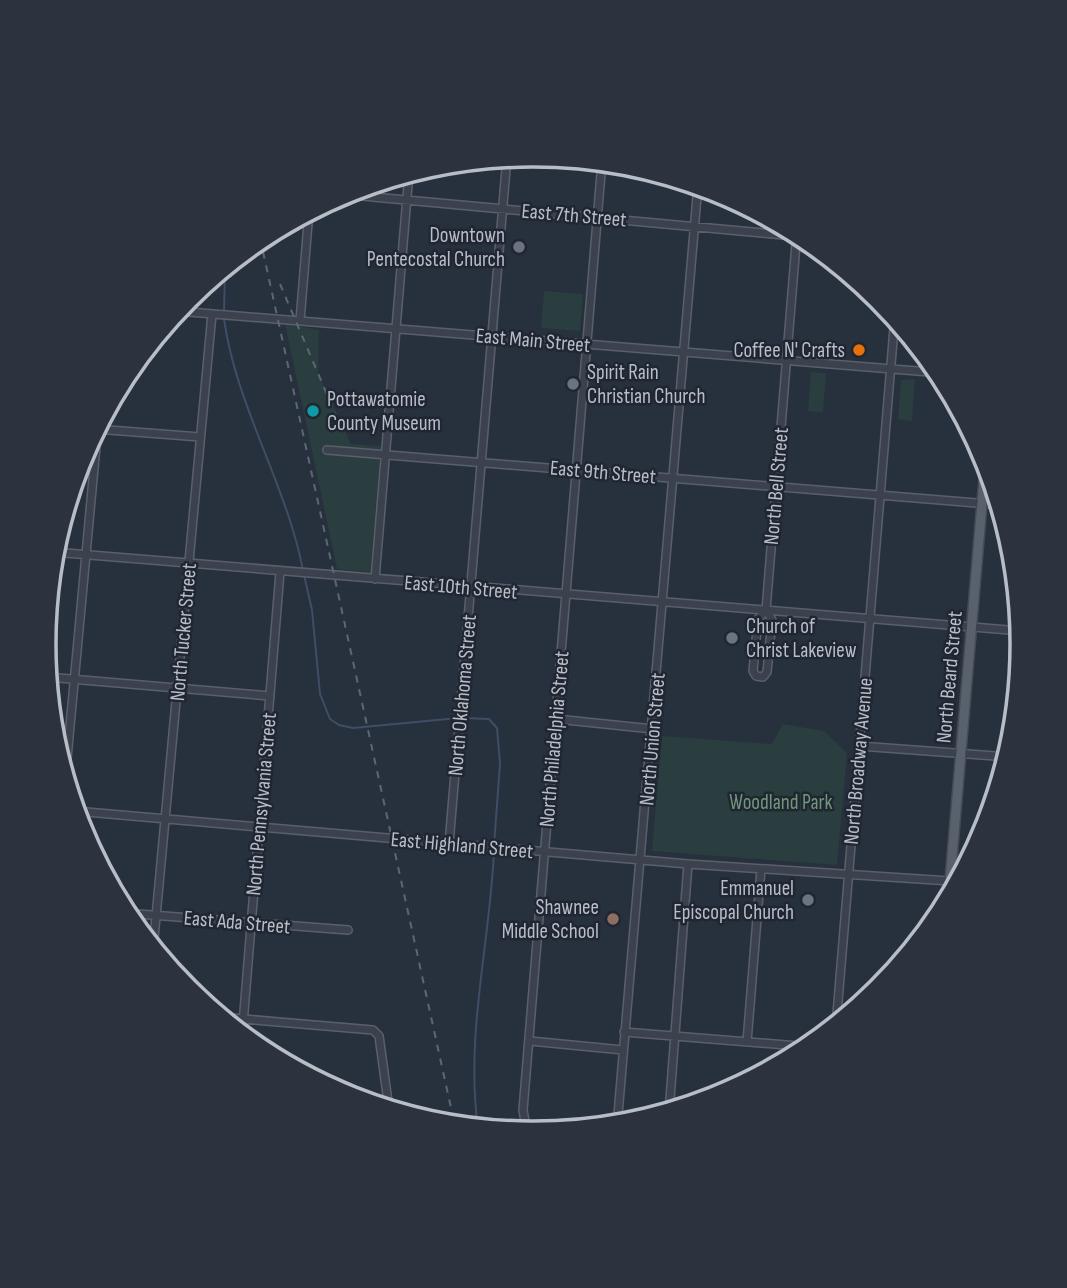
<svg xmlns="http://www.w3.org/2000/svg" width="1067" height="1288" font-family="'Sofia Sans Condensed',sans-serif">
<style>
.green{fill:#2a3d3f}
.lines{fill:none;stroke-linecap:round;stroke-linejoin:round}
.stream{stroke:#3f4e64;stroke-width:2}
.minor-casing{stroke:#59606b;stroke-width:10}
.major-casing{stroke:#444b56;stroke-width:12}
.minor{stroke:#3b424d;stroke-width:7}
.major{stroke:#59616d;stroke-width:9}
.rail{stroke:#5e6674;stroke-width:2;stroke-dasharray:7 7;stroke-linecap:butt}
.worship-dot{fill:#6b7280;stroke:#202732;stroke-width:2.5}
.food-dot{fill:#e8710a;stroke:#202732;stroke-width:2.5}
.culture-dot{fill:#0f9aa8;stroke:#202732;stroke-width:2.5}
.education-dot{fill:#8d6e63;stroke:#202732;stroke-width:2.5}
.labels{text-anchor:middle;stroke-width:5;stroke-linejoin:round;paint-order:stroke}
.street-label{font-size:21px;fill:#b7bec8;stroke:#202732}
.poi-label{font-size:21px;fill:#b7bec8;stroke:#202732;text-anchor:end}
.park-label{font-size:21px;fill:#71977a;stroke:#202732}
.rim{fill:none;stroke:#b7bec8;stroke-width:3.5}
</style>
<rect width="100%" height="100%" fill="#27303d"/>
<path class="green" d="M544 291 583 294 580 331 541 328Z
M285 324 319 330 318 373 351 444 381 446 370 572 337 569Z
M811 372 826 373 823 413 808 411Z
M915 379 912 421 898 419 901 380Z
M783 724 824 731 847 753 837 865 652 851 662 736 772 744Z"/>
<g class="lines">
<path class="stream" d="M224 313 225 267
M224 319C236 406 286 483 303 570
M304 575 312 610 320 694 330 719 339 725 353 728 458 718
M464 718 489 719 497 728 500 764 494 845
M478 1128C465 1035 490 943 494 851"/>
<g class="minor-casing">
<path id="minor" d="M341 194 806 237
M177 311 942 373
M300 321 309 211
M96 429 200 437
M327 450 1001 505
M53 552 1022 631
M375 579 409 173
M766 610 772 620 767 672 763 677 756 676 753 671 758 619 766 610 797 232
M47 677 270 696
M556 719 653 729
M859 746 1009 757
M65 780 98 425
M75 811 688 864 950 881 948 902
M449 844 507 157
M125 913 348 930
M153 949 212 314
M220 1017 373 1030 379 1036 389 1109
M836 1026 895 316
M624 1032 811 1047
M242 1036 280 572
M530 1041 623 1050
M747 1042 761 869
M669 1112 688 864
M617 1126 698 185
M527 1133 523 1110 602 161"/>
</g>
<g class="major-casing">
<path id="major" d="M959 882 950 881 986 456"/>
</g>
<use href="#minor" class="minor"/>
<use href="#major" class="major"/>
<path class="rail" d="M260 238 455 1126
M280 284 340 425"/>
</g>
<g class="worship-dot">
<circle cx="519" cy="247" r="7"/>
<circle cx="573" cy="384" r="7"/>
<circle cx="732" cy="638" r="7"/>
<circle cx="808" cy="900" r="7"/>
</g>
<circle class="food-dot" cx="859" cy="350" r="7"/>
<circle class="culture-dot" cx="313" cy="411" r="7"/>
<circle class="education-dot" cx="613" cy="919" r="7"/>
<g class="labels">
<g class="street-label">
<text transform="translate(574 215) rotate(5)" y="7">East 7th Street</text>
<text transform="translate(533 340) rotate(5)" y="7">East Main Street</text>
<text transform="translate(603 472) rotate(5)" y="7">East 9th Street</text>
<text transform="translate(776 486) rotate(-85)" y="7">North Bell Street</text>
<text transform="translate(461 587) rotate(5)" y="7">East 10th Street</text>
<text transform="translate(183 632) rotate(-85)" y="7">North Tucker Street</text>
<text transform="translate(949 677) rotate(-85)" y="7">North Beard Street</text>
<text transform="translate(462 695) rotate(-85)" y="7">North Oklahoma Street</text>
<text transform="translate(554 739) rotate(-85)" y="7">North Philadelphia Street</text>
<text transform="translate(652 739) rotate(-85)" y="7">North Union Street</text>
<text transform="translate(858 761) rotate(-85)" y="7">North Broadway Avenue</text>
<text transform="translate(261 804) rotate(-85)" y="7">North Pennsylvania Street</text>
<text transform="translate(462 845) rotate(5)" y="7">East Highland Street</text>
<text transform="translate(237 922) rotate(5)" y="7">East Ada Street</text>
</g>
<g class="poi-label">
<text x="505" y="242">Downtown<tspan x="505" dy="24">Pentecostal Church</tspan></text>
<text x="845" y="357">Coffee N' Crafts</text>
<text x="587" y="379" text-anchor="start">Spirit Rain<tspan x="587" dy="24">Christian Church</tspan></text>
<text x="327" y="406" text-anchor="start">Pottawatomie<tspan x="327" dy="24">County Museum</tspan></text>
<text x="746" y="633" text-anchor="start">Church of<tspan x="746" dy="24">Christ Lakeview</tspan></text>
<text x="794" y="895">Emmanuel<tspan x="794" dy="24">Episcopal Church</tspan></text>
<text x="599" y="914">Shawnee<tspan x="599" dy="24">Middle School</tspan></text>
</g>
<g class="park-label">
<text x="781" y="809">Woodland Park</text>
</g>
</g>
<path d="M0 0H1067V1288H0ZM56 644a477 477 0 1 1 954 0a477 477 0 1 1-954 0Z" fill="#2c333e" fill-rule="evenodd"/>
<path class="rim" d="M56 644a477 477 0 1 1 954 0a477 477 0 1 1-954 0Z"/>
</svg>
